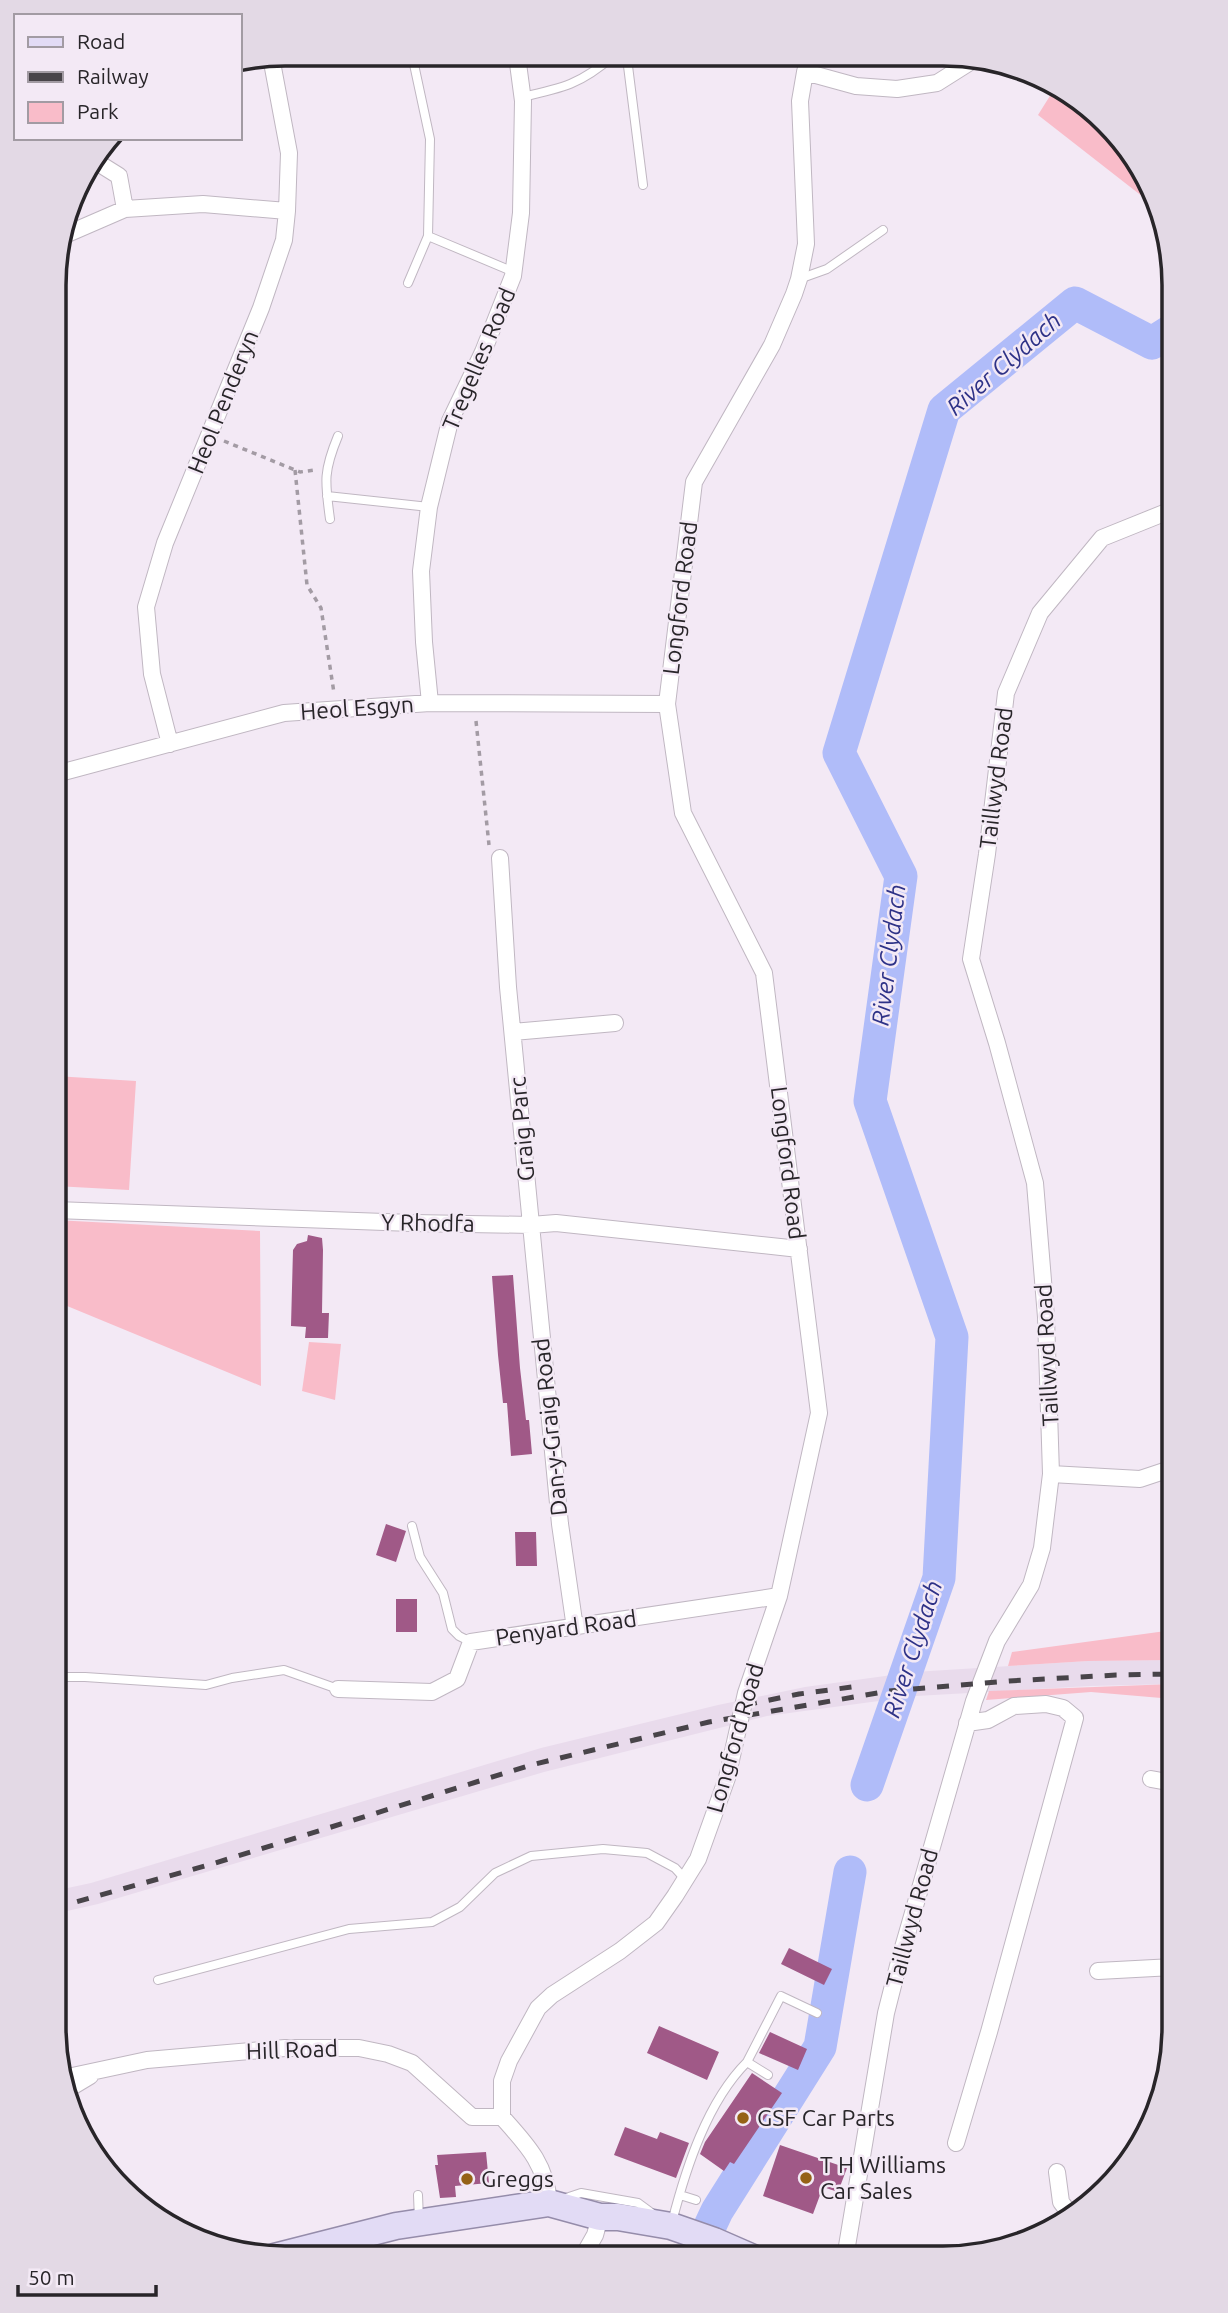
<svg xmlns="http://www.w3.org/2000/svg" width="1228" height="2313" font-family="Ubuntu,sans-serif">
<style>
.built{fill:#e9dbec}
.green{fill:#f9bcc9}
.lines{fill:none;stroke-linecap:round;stroke-linejoin:round}
.river{stroke:#b0bcf9;stroke-width:33}
.building{fill:#a05987}
.lane-casing{stroke:#c0b7c2;stroke-width:10}
.street-casing{stroke:#c0b7c2;stroke-width:18}
.primary-casing{stroke:#958caa;stroke-width:29}
.path{stroke:#a39ba4;stroke-width:3.5;stroke-dasharray:5 5;stroke-linecap:butt}
.lane{stroke:#fff;stroke-width:8}
.street{stroke:#fff;stroke-width:16}
.primary{stroke:#e2dbf5;stroke-width:26}
.rail{stroke:#484449;stroke-width:5;stroke-dasharray:12 12;stroke-linecap:butt}
.poi-dot{fill:#956216;stroke:#f3e9f5;stroke-width:2.5}
.labels{text-anchor:middle;stroke-width:5;stroke-linejoin:round;paint-order:stroke}
.street-label{font-size:23px;fill:#282529;stroke:#f3e9f5}
.poi-label{font-size:23px;fill:#282529;stroke:#f3e9f5;text-anchor:start}
.water-label{font-size:24px;font-style:italic;fill:#2e3287;stroke:#f3e9f5}
.rim{fill:none;stroke:#282529;stroke-width:3.5}
</style>
<rect width="100%" height="100%" fill="#f3e9f5"/>
<path class="built" d="M1173 1660V1684L1090 1686 916 1696 767 1716 544 1772 98 1904 54 1914V1891L91 1883 541 1748 718 1705 805 1687 914 1672 1088 1661Z"/>
<path class="green" d="M1053 91 1095 112 1161 211 1038 115Z
M55 1076 136 1081 129 1190 55 1186Z
M55 1220 260 1231 261 1386 55 1301Z
M309 1342 341 1344 335 1400 302 1391Z
M1173 1630V1660L1088 1661 1008 1666 1012 1652Z
M1173 1684V1699L1091 1692 986 1700 989 1691Z"/>
<g class="lines">
<path class="river" d="M867 1785 939 1578 952 1337 870 1101 901 876 839 753 944 410 1075 303 1152 343 1174 329
M695 2258 717 2211 820 2047 850 1872"/>
</g>
<path class="building" d="M308 1235 322 1238 323 1250 322 1313H329L328 1338H305L306 1327 291 1326 293 1250 297 1244 307 1241Z
M513 1275 520 1368 526 1420H529L532 1454 511 1456 507 1403H503L498 1355 492 1276Z
M386 1524 406 1531 396 1562 376 1555Z
M515 1532H536L537 1566H516Z
M396 1599H417V1632H396Z
M789 1948 832 1969 824 1985 781 1964Z
M659 2026 719 2052 707 2080 647 2053Z
M770 2032 807 2049 798 2070 759 2053Z
M752 2073 782 2093 734 2164 730 2162 724 2171 700 2154 705 2142Z
M625 2127 657 2139 660 2132 689 2143 676 2178 614 2155Z
M780 2145 847 2168 838 2192 823 2187 813 2214 763 2196Z
M486 2152 489 2183 455 2186 456 2197 440 2198 435 2165H438L437 2155Z"/>
<g class="lines">
<g class="lane-casing">
<path id="lane" d="M625 56 628 66 643 185
M522 97C563 88 581 84 613 56
M428 236 514 272
M799 279 827 269 883 230
M408 283 428 236 430 139 412 55
M327 496 429 507
M330 519C325 482 323 472 338 436
M412 1526 420 1557 443 1593 452 1629 459 1636 471 1642
M55 1677H85L206 1685 232 1678 284 1670 338 1689
M158 1980 349 1929 432 1922 460 1907 495 1873 531 1856 603 1849 647 1853 675 1868 686 1880
M747 2062 781 1996 817 2013
M418 2195 419 2220
M680 2195 696 2200
M563 2199 581 2193 638 2203 653 2214
M672 2222C686 2168 707 2102 747 2062L768 2075"/>
</g>
<g class="street-casing">
<path id="street" d="M805 72 856 86 897 89 937 83 975 59
M95 161 119 176 125 209
M61 239 65 235 125 209 203 204 287 211
M430 703 424 642 421 571 429 507 450 421 483 352 513 276 521 213 523 101 517 56
M170 744 152 674 146 607 165 543 261 308 284 240 287 211 289 153 271 57
M56 774 284 713 430 703 667 704
M500 858 508 987 560 1524 575 1628
M513 1032 615 1023
M55 1210 412 1223 531 1225 556 1223 799 1249
M1051 1474 1140 1479 1173 1468
M338 1689 432 1692 457 1679 471 1642 779 1596
M1151 1779 1173 1783
M54 1948H56
M1098 1971 1173 1967
M63 2078 147 2060 285 2048H359L388 2054 412 2063 472 2117H502
M65 2091 90 2076
M956 2143 989 2032 1075 1718 1063 1708 1046 1704 1014 1706 988 1720 967 1723
M1057 2172 1061 2202 1073 2218
M549 2203C546 2164 527 2145 502 2117V2081L509 2061 538 2008 552 1995 620 1951 656 1923 675 1896 698 1859 727 1778 746 1693 779 1596 819 1413 764 973 683 813 667 704 694 482 772 345 794 294 799 279 806 244 800 101 805 72 809 58
M582 2258 595 2235 600 2217
M845 2258 886 2013 900 1958 974 1701 997 1641 1031 1585 1042 1548 1051 1474 1046 1317 1035 1183 997 1043 971 959 987 854 1006 693 1040 613 1102 538 1174 509"/>
</g>
<g class="primary-casing">
<path id="primary" d="M274 2257 396 2226 549 2203 600 2217H618L671 2226 714 2241 753 2258"/>
</g>
<path class="path" d="M224 441 300 472 315 470
M295 470 307 585 321 608 334 693
M476 721 489 845"/>
<use href="#lane" class="lane"/>
<use href="#street" class="street"/>
<use href="#primary" class="primary"/>
<path class="rail" d="M745 1705 799 1694 852 1687
M54 1908 212 1864 531 1765 709 1722 889 1691 1009 1681 1116 1675 1173 1674"/>
</g>
<g class="poi-dot">
<circle cx="743" cy="2118" r="7"/>
<circle cx="806" cy="2178" r="7"/>
<circle cx="467" cy="2179" r="7"/>
</g>
<g class="labels">
<g class="street-label">
<text transform="translate(479 359) rotate(-67)" y="8">Tregelles Road</text>
<text transform="translate(223 402) rotate(-68)" y="8">Heol Penderyn</text>
<text transform="translate(680 598) rotate(-83)" y="8">Longford Road</text>
<text transform="translate(357 708) rotate(-4)" y="8">Heol Esgyn</text>
<text transform="translate(996 778) rotate(-83)" y="8">Taillwyd Road</text>
<text transform="translate(522 1129) rotate(-95)" y="8">Graig Parc</text>
<text transform="translate(788 1163) rotate(83)" y="8">Longford Road</text>
<text transform="translate(428 1223) rotate(1)" y="8">Y Rhodfa</text>
<text transform="translate(1047 1355) rotate(-93)" y="8">Taillwyd Road</text>
<text transform="translate(550 1427) rotate(-96)" y="8">Dan-y-Graig Road</text>
<text transform="translate(566 1628) rotate(-8)" y="8">Penyard Road</text>
<text transform="translate(735 1738) rotate(-74)" y="8">Longford Road</text>
<text transform="translate(912 1918) rotate(-75)" y="8">Taillwyd Road</text>
<text transform="translate(292 2050) rotate(-2)" y="8">Hill Road</text>
</g>
<g class="poi-label">
<text x="757" y="2126">GSF Car Parts</text>
<text x="820" y="2173">T H Williams<tspan x="820" dy="26">Car Sales</tspan></text>
<text x="481" y="2187">Greggs</text>
</g>
<g class="water-label">
<text transform="translate(1004 364) rotate(-41)" y="8">River Clydach</text>
<text transform="translate(889 955) rotate(-83)" y="8">River Clydach</text>
<text transform="translate(913 1649) rotate(-72)" y="8">River Clydach</text>
</g>
</g>
<path d="M0 0H1228V2313H0ZM285 66H943A219 219 0 0 1 1162 285V2027A219 219 0 0 1 943 2246H285A219 219 0 0 1 66 2027V285A219 219 0 0 1 285 66Z" fill="#e3d9e5" fill-rule="evenodd"/>
<path class="rim" d="M285 66H943A219 219 0 0 1 1162 285V2027A219 219 0 0 1 943 2246H285A219 219 0 0 1 66 2027V285A219 219 0 0 1 285 66Z"/>
<rect x="14" y="14" width="228" height="126" fill="#f3e9f5" stroke="#a29ba3" stroke-width="2"/>
<rect x="28" y="37" width="35" height="10" fill="#e2dbf5" stroke="#a29ba3" stroke-width="2"/>
<text x="77" y="49" font-size="21" fill="#282529">Road</text>
<rect x="28" y="72" width="35" height="10" fill="#484449" stroke="#a29ba3" stroke-width="2"/>
<text x="77" y="84" font-size="21" fill="#282529">Railway</text>
<rect x="28" y="102" width="35" height="21" fill="#f9bcc9" stroke="#a29ba3" stroke-width="2"/>
<text x="77" y="119" font-size="21" fill="#282529">Park</text>
<path d="M18 2285v10h138v-10" fill="none" stroke="#282529" stroke-width="3.5"/>
<text x="28" y="2285" font-size="21" fill="#282529" stroke="#f3e9f5" stroke-width="5" paint-order="stroke">50 m</text>
</svg>
